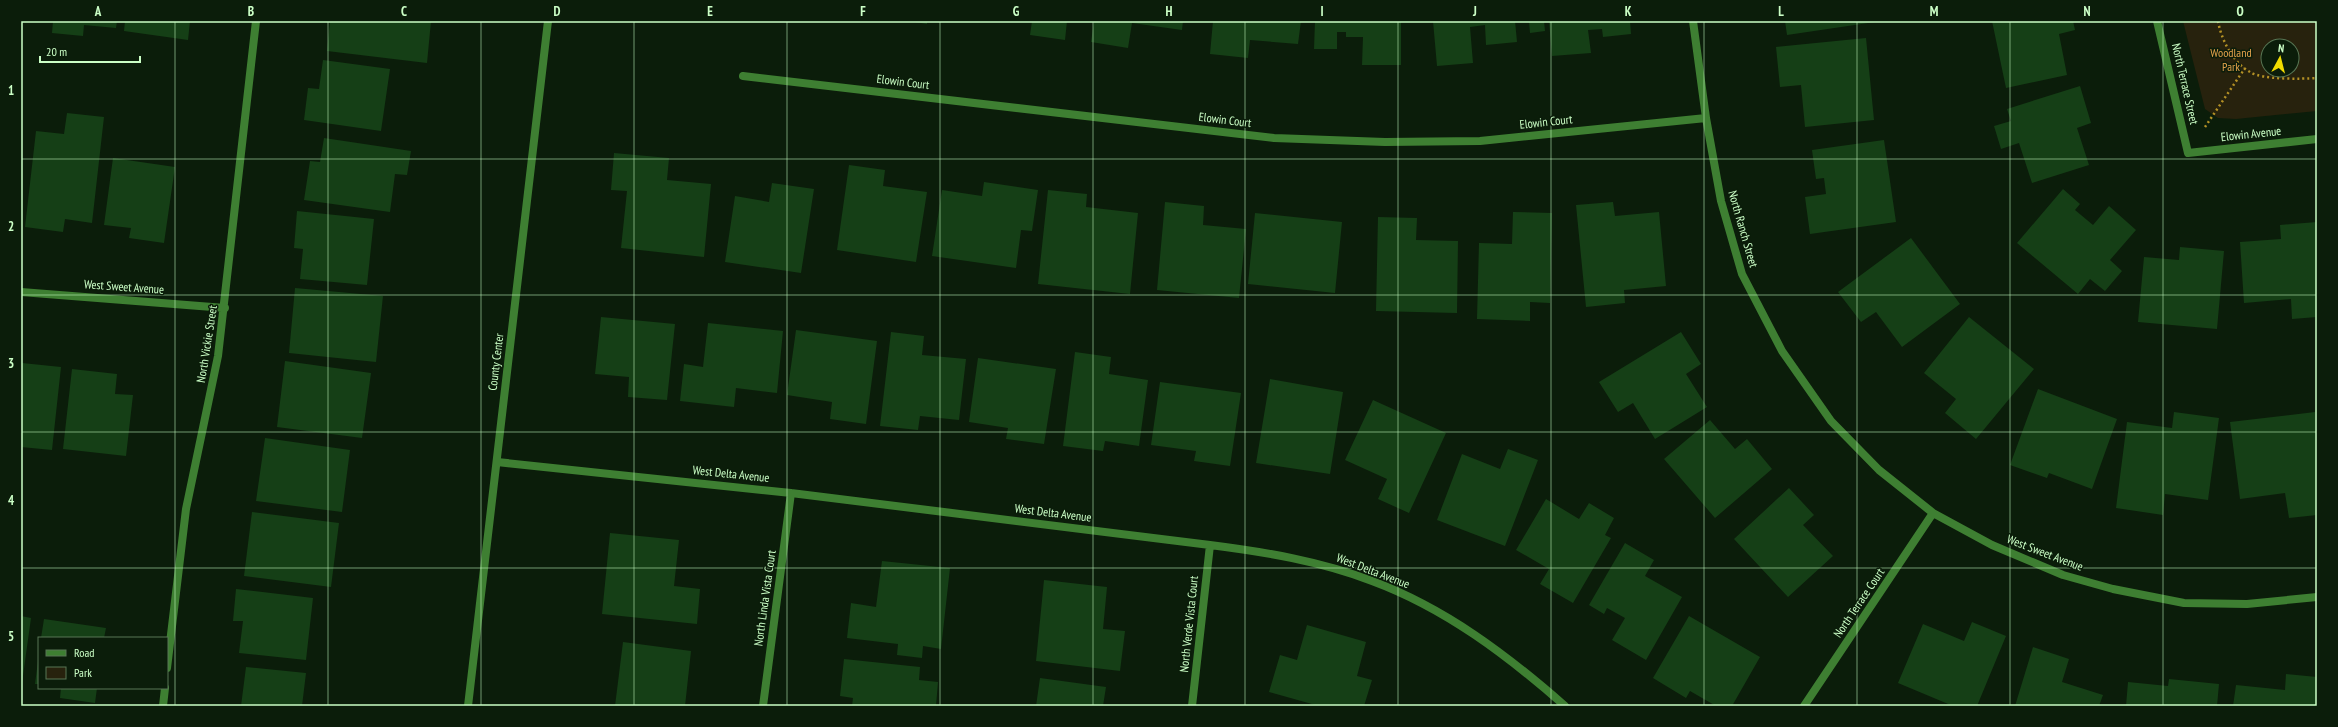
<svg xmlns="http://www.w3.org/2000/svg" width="2338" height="727" font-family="'PT Sans Narrow',sans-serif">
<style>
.green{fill:#27220d;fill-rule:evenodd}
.building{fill:#153f16}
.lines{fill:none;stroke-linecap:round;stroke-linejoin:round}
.path{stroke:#b49125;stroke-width:2.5;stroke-dasharray:2 3;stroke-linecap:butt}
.minor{stroke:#3e7f32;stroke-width:8}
.tertiary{stroke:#3e7f32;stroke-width:8}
.grid{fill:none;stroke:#cbffc6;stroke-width:1;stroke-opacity:0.55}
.labels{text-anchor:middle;stroke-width:3;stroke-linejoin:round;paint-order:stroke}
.park-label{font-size:12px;fill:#e5a24c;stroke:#0b1d0a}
.street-label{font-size:12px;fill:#cbffc6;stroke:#0b1d0a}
.neatline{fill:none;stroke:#cbffc6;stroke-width:1.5}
.grid-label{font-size:13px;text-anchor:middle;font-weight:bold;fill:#cbffc6}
</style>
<rect width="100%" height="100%" fill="#0b1d0a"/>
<path class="green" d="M2183 21H2317V111L2236 119 2218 118 2205 109ZM2268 46H2292V70H2268Z"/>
<path class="building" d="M53 21H117L116 28 84 25 83 36 52 33Z
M125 21H190L188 40 124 31Z
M330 21H431L427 63 327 51Z
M909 21H927V24Z
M1032 21H1067L1065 40 1030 35Z
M1094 21H1183L1182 30 1132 23 1128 48 1091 42Z
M1213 21H1301L1298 44 1250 40 1248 58 1210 54Z
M1315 21H1401V65H1362L1363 37H1346V32H1337V49H1314Z
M1433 21H1515L1517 42 1486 45 1485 25 1470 27 1473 63 1437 66Z
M1529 21H1544L1545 31 1530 33Z
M1549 21H1630L1631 34 1603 37 1602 29 1588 30 1591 53 1552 56Z
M1785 21H1875V22L1787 35Z
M1992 21H2073L2075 30 2059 34 2067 75 2006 88Z
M1866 38 1874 120 1805 127 1801 85 1780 87 1776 47Z
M323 60 390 69 381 131 304 120 308 88 319 89Z
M2080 86 2091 123 2077 128 2089 165 2032 183 2019 143 2001 149 1994 126 2011 121 2007 109Z
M67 113 104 117 92 223 65 219 63 232 25 227 36 131 64 134Z
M324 138 411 151 407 175 395 174 390 212 304 200 310 161 320 162Z
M1884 140 1896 222 1810 234 1805 197 1826 194 1824 178 1816 179 1812 150Z
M614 153 669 158 667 180 711 184 704 257 621 248 627 191 611 190Z
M113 158 175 167 164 243 129 238 131 228 104 225Z
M849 165 885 170 883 186 927 192 916 262 837 250Z
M984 182 1038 190 1032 231 1021 230 1016 268 932 256 942 190 982 196Z
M772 183 814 189 801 273 725 262 735 196 769 202Z
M2063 189 2080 204 2075 210 2093 225 2109 206 2136 230 2110 260 2122 271 2105 291 2090 279 2078 294 2017 243Z
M1048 190 1087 194 1086 207 1138 213 1130 294 1038 284Z
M1165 202 1204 206 1203 225 1246 229 1239 298 1157 290Z
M1613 202 1615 216 1659 212 1666 286 1624 290 1625 303 1586 307 1576 205Z
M297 211 374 219 367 285 300 279 303 249 294 248Z
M1513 212 1552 213 1550 303 1530 302V321L1477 319 1479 243 1512 244Z
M1255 213 1342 222 1335 293 1248 284Z
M1378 217 1417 218 1416 240 1458 241 1457 313 1376 311Z
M2317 222V317L2292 319 2291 299 2244 303 2240 242 2281 239 2280 225Z
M1911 238 1960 304 1902 347 1876 312 1861 322 1838 292Z
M2180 247 2224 251 2217 329 2138 322 2144 257 2179 260Z
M295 288 383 296 376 362 289 353Z
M601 317 675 324 667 400 628 397 629 377 595 374Z
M1969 317 2034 369 1976 439 1945 413 1956 399 1924 373Z
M708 323 783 331 777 393 736 388 734 407 680 401 684 364 703 367Z
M796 330 877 341 866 424 830 419 832 402 787 395Z
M891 332 924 336 922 355 966 359 959 420 920 416 918 430 880 426Z
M1681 332 1701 364 1686 374 1707 407 1655 439 1633 403 1618 412 1599 382Z
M1075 352 1111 357 1109 374 1148 380 1139 446 1105 441 1103 451 1063 446Z
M978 358 1056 369 1044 444 1006 439 1008 428 969 422Z
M285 361 371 373 362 438 277 427Z
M22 363 61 367 52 450 21 447Z
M72 369 117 374 115 394 133 395 126 456 63 449Z
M1270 379 1343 392 1330 474 1256 463Z
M1160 382 1241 393 1230 466 1194 461 1196 451 1151 445Z
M2038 389 2117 419 2092 489 2049 473 2047 478 2010 465Z
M1373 400 1446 433 1409 513 1378 499 1387 479 1345 460Z
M2174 412 2219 418 2208 500 2165 494 2163 515 2116 508 2127 422 2172 428Z
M2315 412 2317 515 2289 518 2285 493 2240 499 2230 422Z
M1710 420 1735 449 1747 439 1772 469 1715 518 1664 459Z
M265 438 350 450 342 512 256 501Z
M1508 449 1538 460 1505 546 1437 520 1462 454 1500 469Z
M1789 488 1814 515 1803 525 1833 556 1788 597 1734 539Z
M1546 499 1579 519 1589 503 1614 518 1605 535 1611 538 1573 603 1540 584 1549 569 1516 550Z
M252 512 339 523 331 587 244 576Z
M610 533 679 540 674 586 700 589 697 624 602 614Z
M1625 543 1654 560 1645 576 1682 597 1646 660 1612 640 1625 618 1607 608 1604 614 1589 605Z
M882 561 950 568 941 649 923 646 922 658 897 655 898 644 847 638 851 603 876 607Z
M1044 580 1107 587 1103 629 1125 631 1120 671 1036 661Z
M236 589 313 598 306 660 239 653 243 621H233Z
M21 616 31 618 22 683 21 682Z
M1689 616 1760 657 1732 706H1716L1690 691 1686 698 1653 678Z
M44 619 106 628 104 638H41Z
M1972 622 2006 636 1977 706H1953L1898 683 1923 624 1964 641Z
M1307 625 1366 642 1357 676 1372 680 1364 706H1319L1269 692 1280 655 1297 660Z
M623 642 691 651 685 706H615Z
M2033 647 2069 659 2062 682 2103 695 2099 706H2015Z
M844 659 920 667 919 680 938 682 936 706H852L853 698 840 696Z
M38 661H39V684H35Z
M246 667 306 673 302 706H241Z
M2286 674 2317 677V706H2233L2236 685 2285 690Z
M1040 678 1106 687 1103 706H1036Z
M2169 679 2219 684 2217 706H2126L2128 682 2168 686Z
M61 688H97L95 703 60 698Z"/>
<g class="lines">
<path class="path" d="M2218 21C2221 39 2233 63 2250 72 2262 80 2302 79 2317 78
M2205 127 2245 68"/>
<path class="minor" d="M1693 21 1706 118 1721 201 1742 274 1782 351 1831 421 1879 470 1933 513 1992 545 2063 575 2113 589 2184 603 2247 604 2317 597
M2157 21 2188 153 2317 139
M743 76 1274 138 1385 142 1480 141 1706 118
M21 292 225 308
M497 462 791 493 1210 545C1265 552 1320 561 1372 581 1445 608 1507 655 1565 706
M167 668 186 509 218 356 256 21
M163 706 165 688
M763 706 791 493
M1192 706 1210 545
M1804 706 1933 513"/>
<path class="tertiary" d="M468 706 548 21"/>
</g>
<path class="grid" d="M175 21V706M328 21V706M481 21V706M634 21V706M787 21V706M940 21V706M1093 21V706M1245 21V706M1398 21V706M1551 21V706M1704 21V706M1857 21V706M2010 21V706M2163 21V706M21 159H2317M21 295H2317M21 432H2317M21 568H2317"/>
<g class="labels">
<g class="park-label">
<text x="2231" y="57">Woodland<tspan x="2231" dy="14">Park</tspan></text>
</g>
<g class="street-label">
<text transform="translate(903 82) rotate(7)" y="4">Elowin Court</text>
<text transform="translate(2185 84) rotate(77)" y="4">North Terrace Street</text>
<text transform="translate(1225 120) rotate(7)" y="4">Elowin Court</text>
<text transform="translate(1546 122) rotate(-6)" y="4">Elowin Court</text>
<text transform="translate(2251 134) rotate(-6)" y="4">Elowin Avenue</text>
<text transform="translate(1743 229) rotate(74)" y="4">North Ranch Street</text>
<text transform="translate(124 287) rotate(4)" y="4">West Sweet Avenue</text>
<text transform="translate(207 344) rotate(-81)" y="4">North Vickie Street</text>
<text transform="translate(496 362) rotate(-83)" y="4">County Center</text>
<text transform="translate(731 474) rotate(6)" y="4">West Delta Avenue</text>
<text transform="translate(1053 513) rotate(7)" y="4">West Delta Avenue</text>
<text transform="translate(2045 553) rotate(21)" y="4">West Sweet Avenue</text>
<text transform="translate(1373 571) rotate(21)" y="4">West Delta Avenue</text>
<text transform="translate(765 598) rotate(-82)" y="4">North Linda Vista Court</text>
<text transform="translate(1859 603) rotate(-56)" y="4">North Terrace Court</text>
<text transform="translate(1189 624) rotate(-84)" y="4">North Verde Vista Court</text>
</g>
</g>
<rect width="2338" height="727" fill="none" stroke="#0b1d0a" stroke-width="44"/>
<rect x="38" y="637" width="130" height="52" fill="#0b1d0a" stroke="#587755"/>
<rect x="46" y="650" width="20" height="6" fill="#3e7f32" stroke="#587755"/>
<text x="74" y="657" font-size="12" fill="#cbffc6">Road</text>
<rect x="46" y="667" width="20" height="12" fill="#27220d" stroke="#587755"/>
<text x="74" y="677" font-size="12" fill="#cbffc6">Park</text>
<g transform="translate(2280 58) rotate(7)"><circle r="19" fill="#0b1d0a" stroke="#587755"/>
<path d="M0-3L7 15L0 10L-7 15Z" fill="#f1dc00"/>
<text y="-6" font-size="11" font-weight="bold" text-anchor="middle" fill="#cbffc6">N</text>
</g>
<path d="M40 56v6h100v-6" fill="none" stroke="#cbffc6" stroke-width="2"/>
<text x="46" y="56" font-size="12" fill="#cbffc6" stroke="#0b1d0a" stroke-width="3" paint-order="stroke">20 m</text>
<rect x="22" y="22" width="2294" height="683" class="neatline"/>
<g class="grid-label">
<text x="98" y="16">A</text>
<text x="251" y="16">B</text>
<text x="404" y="16">C</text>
<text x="557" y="16">D</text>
<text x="710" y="16">E</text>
<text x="863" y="16">F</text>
<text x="1016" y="16">G</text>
<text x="1169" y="16">H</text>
<text x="1322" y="16">I</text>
<text x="1475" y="16">J</text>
<text x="1628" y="16">K</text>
<text x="1781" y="16">L</text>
<text x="1934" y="16">M</text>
<text x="2087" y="16">N</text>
<text x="2240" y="16">O</text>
<text x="11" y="95">1</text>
<text x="11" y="231">2</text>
<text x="11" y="368">3</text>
<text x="11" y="505">4</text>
<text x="11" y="641">5</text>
</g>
</svg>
